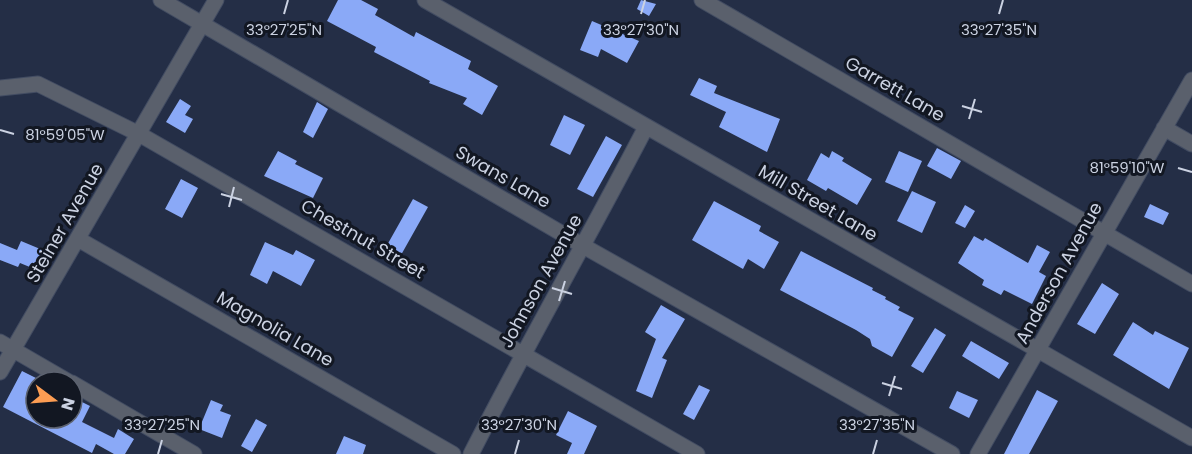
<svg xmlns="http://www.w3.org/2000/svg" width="1192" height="454" font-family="Poppins,sans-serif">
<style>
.building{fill:#8aa9f7}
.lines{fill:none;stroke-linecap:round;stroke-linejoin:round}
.minor-casing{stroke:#424c62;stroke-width:17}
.minor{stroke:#5a606c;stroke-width:15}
.ticks{fill:none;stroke:#cbd2e2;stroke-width:2}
.labels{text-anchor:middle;stroke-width:6;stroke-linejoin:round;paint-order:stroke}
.street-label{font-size:18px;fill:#cbd2e2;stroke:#121722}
.ticks-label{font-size:15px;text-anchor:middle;fill:#cbd2e2;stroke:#121722;stroke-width:6;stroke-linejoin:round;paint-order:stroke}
</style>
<rect width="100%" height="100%" fill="#242e46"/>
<path class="building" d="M338 0H361L378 9 375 15 414 37 416 32 471 61 468 69 498 86 482 115 463 104 467 98 429 83 430 81 374 52 376 47 327 21Z
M641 0 656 4 649 16 637 9Z
M592 21 639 41 627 63 601 49 598 57 580 50Z
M699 78 717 86 714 93 780 119 767 152 719 127 726 112 690 95Z
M180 99 191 106 185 115 193 119 185 133 166 122Z
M317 102 328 109 313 138 303 132Z
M564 115 585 125 570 155 550 145Z
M606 136 622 145 593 197 577 189Z
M937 148 961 161 951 179 927 166Z
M278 151 297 161 295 164 323 178 313 198 264 176Z
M832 151 844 158 842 161 872 179 857 205 828 188 826 191 807 180 821 153 829 158Z
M899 151 922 161 908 192 885 182Z
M181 179 198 188 182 218 165 209Z
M912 191 936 202 922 233 897 221Z
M413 199 428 207 401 255 386 247Z
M714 201 761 226 759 231 779 242 764 269 748 259 743 269 692 240Z
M1150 204 1169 213 1163 225 1144 217Z
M965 205 975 211 965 228 955 223Z
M974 236 983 241 985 238 1028 263 1037 245 1050 252 1039 272 1046 276 1032 304 1004 290 1001 295 982 285 984 280 958 263Z
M21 241 45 251 37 270 20 263 18 267 0 260V243L17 250Z
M265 242 293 255 296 250 315 260 301 286 273 271 267 284 250 275Z
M801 251 873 288 872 290 886 297 885 299 900 307 898 310 914 318 892 357 872 346 870 339 856 330 780 290Z
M1102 283 1119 294 1095 334 1077 324Z
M661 305 685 319 662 358 667 360 652 398 636 391 656 339 645 332Z
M1133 322 1153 335 1155 331 1189 348 1169 389 1113 355Z
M935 328 946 335 923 373 911 366Z
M971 341 1009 363 999 379 962 356Z
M22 371 36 378V418H72V397L90 406 82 422 114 438 118 429 134 439 125 454H114L96 444 92 453 3 407Z
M699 385 710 390 694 420 683 414Z
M1037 390 1058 401 1029 454H1004Z
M957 391 978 400 969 418 949 408Z
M211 400 223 405 220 411 231 415 222 438 199 429Z
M568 411 597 426 584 454H567L572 443 556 435Z
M256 419 267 425 252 452 241 446Z
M344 436 366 445 363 454H336Z"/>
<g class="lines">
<g class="minor-casing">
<path id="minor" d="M161 0 585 247 952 454
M425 0 1192 438
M702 0 1192 284
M0 88 38 84 139 134 697 454
M1164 128 1192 144
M78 239 453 454
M0 342 69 382
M0 372 216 0
M72 383 194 454
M471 454C527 344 589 237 646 127
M978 454 1192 80"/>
</g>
<use href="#minor" class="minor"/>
</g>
<path class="ticks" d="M284 14 288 0M641 14 645 0M999 14 1003 0M962 106 982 112M969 119 975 99M0 130 14 134M1178 168 1192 172M221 194 242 200M229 207 234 187M552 288 572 294M559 301 565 281M882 383 902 389M889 396 895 376M158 454 162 440M515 454 519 440M873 454 877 440"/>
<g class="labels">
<g class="street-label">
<text transform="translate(895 89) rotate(30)" y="6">Garrett Lane</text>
<text transform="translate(503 177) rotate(30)" y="6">Swans Lane</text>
<text transform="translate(818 203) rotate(30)" y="6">Mill Street Lane</text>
<text transform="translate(65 223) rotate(-60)" y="6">Steiner Avenue</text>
<text transform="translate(363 239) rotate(30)" y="6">Chestnut Street</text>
<text transform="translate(1059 273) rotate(-61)" y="6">Anderson Avenue</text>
<text transform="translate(541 281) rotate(-61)" y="6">Johnson Avenue</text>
<text transform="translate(275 329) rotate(30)" y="6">Magnolia Lane</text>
</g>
</g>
<g class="ticks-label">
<text x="284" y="35">33°27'25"N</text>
<text x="641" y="35">33°27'30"N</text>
<text x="999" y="35">33°27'35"N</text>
<text x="65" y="140">81°59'05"W</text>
<text x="1127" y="173">81°59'10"W</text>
<text x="162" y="430">33°27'25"N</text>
<text x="519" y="430">33°27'30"N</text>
<text x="877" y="430">33°27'35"N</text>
</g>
<g transform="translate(54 400) rotate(106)"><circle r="28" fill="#121722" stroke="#5c626f" stroke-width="1.5"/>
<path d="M0-4.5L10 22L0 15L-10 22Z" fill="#fc9d53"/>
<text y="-9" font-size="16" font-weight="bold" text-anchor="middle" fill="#cbd2e2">N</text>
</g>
</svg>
